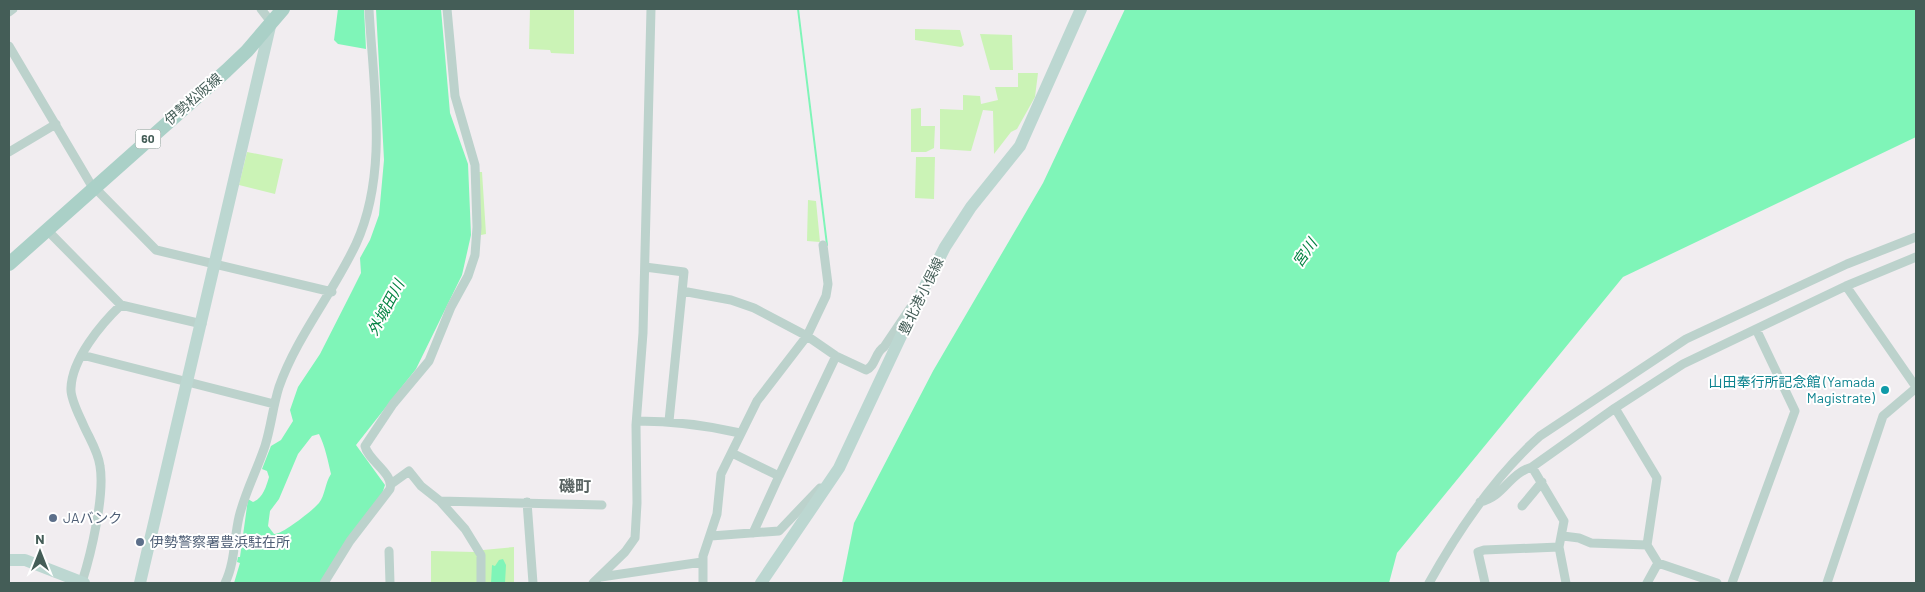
<svg xmlns="http://www.w3.org/2000/svg" width="1925" height="592" font-family="Barlow,'Noto Sans JP',sans-serif">
<style>
.green{fill:#cbf3b6}
.water{fill:#7ff5b8;fill-rule:evenodd}
.lines{fill:none;stroke-linecap:round;stroke-linejoin:round}
.stream{stroke:#7ff5b8;stroke-width:2}
.street{stroke:#bcd2cc;stroke-width:9}
.secondary{stroke:#bcd7d1;stroke-width:12}
.primary{stroke:#aad0c7;stroke-width:14}
.culture-dot{fill:#0f9aa8;stroke:#fff;stroke-width:2}
.service-dot{fill:#5c6f8a;stroke:#fff;stroke-width:2}
.labels{text-anchor:middle;stroke-width:4;stroke-linejoin:round;paint-order:stroke}
.shield{fill:#fff;stroke:#7c8e89;stroke-width:1}
.shield-label{font-size:12px;font-weight:bold;fill:#445d57}
.street-label{font-size:14px;fill:#445d57;stroke:#fff}
.culture-label{font-size:14px;fill:#0d838f;stroke:#fff;text-anchor:end}
.service-label{font-size:14px;fill:#4e5e75;stroke:#fff;text-anchor:start}
.water-label{font-size:15px;font-style:italic;fill:#058343;stroke:#fff}
.quarter-label{font-size:16px;font-weight:bold;fill:#596362;stroke:#fff}
</style>
<rect width="100%" height="100%" fill="#f1edf0"/>
<path class="green" d="M530 9H574V54L551 53 550 50 529 49Z
M915 29 960 30 964 45 961 47 915 40Z
M980 34 1012 35 1013 70H990Z
M1018 73H1038L1035 97 1017 129 1011 132 994 154 993 111 983 110 971 151 940 149V109L963 110V95L980 96 981 104 998 100 995 87H1018Z
M921 108V126H935L934 148 926 152H911V109Z
M247 152 283 159 275 194 239 185Z
M916 157H935L934 199 915 198Z
M478 172H482L486 234 481 235Z
M808 200 816 201 820 242 807 241Z
M514 547V583H483V550Z
M431 551 475 552 478 556V583H431Z"/>
<path class="water" d="M338 9H364L366 49 338 44 334 40Z
M376 9H441L450 113 468 164 471 235 462 275 416 369 356 445 385 485 382 494 321 583H234L240 563 237 562 238 557H240L248 499 253 502C263 498 266 487 269 477L267 471 262 469 271 446 281 440 293 421 290 410 298 387 320 354 351 293 361 273 360 258 370 240 379 215 384 160ZM319 434C325 446 328 461 331 474 325 483 325 496 319 503 313 510 282 535 274 534L268 526 270 511 279 499 298 454 312 436Z
M1125 9H1916V137L1623 277 1397 553 1389 583H842L854 523 933 371 1043 183Z
M503 559 506 565 505 583H491L492 565 495 566 499 560Z"/>
<g class="lines">
<path class="stream" d="M798 9 827 245"/>
<path class="street" d="M261 9 271 22
M9 12 13 9
M9 46 93 188 98 191 156 250 332 292
M9 152 56 124
M48 231 121 305C101 324 72 359 71 388 70 398 79 415 83 424 89 438 98 451 100 466 105 495 91 554 82 582
M645 267 684 272 669 421
M1846 286 1916 257
M682 291 731 300 754 308 807 336 836 356 866 370C876 366 875 352 884 347L911 307
M121 305 202 324
M82 355 274 404
M1615 408 1657 478 1647 545
M637 421C673 421 705 425 740 433
M732 453 779 476 836 356
M391 484 409 471 421 486 440 501 465 529 481 555V583
M440 501 602 505
M527 502 533 583
M1480 502C1504 497 1508 474 1532 467
M1522 506 1542 482
M753 533 779 476
M711 536 779 531 820 488
M1563 536 1579 538 1591 543 1647 545 1658 563
M389 551 390 583
M601 577 702 562
M225 583C235 563 234 538 239 517 245 492 257 470 265 446 271 427 273 406 279 387 297 336 333 293 356 244 389 172 373 86 369 9
M324 583 350 541 390 489C394 473 368 461 365 446L393 404 429 361 451 307 468 276 475 255 477 227 475 165 455 96 447 9
M593 583 625 552 635 538 637 503 636 425 643 333 651 9
M703 583V556L717 514 721 474 757 401 807 336 826 296 828 284 823 245
M1429 583C1459 529 1494 477 1540 436L1686 339 1847 264 1916 237
M1485 583 1478 552 1484 550 1559 547
M1566 583 1559 547 1564 521 1532 467 1615 408 1683 364 1846 286 1916 387
M1647 583 1658 563 1717 583
M1732 583 1795 411 1756 329
M1827 583 1883 416 1916 388"/>
<path class="secondary" d="M9 560H25L84 583
M140 583 271 22
M761 583 839 468 917 302 945 247 971 207 1020 146 1081 9"/>
<path class="primary" d="M9 264 226 71 247 51 283 9"/>
</g>
<circle class="culture-dot" cx="1885" cy="390" r="5"/>
<g class="service-dot">
<circle cx="53" cy="518" r="5"/>
<circle cx="140" cy="542" r="5"/>
</g>
<g class="labels">
<rect class="shield" x="135.5" y="129.5" width="25" height="19" rx="4"/>
<g class="shield-label">
<text x="148" y="143">60</text>
</g>
<g class="street-label">
<text transform="translate(193 99) rotate(-41)" y="5">伊勢松阪線</text>
<text transform="translate(921 296) rotate(-64)" y="5">豊北港小俣線</text>
</g>
<g class="culture-label">
<text x="1875" y="387">山田奉行所記念館 (Yamada<tspan x="1875" dy="16">Magistrate)</tspan></text>
</g>
<g class="service-label">
<text x="63" y="523">JAバンク</text>
<text x="150" y="547">伊勢警察署豊浜駐在所</text>
</g>
<g class="water-label">
<text transform="translate(1305 253) rotate(-55)" y="5">宮川</text>
<text transform="translate(386 308) rotate(-62)" y="5">外城田川</text>
</g>
<g class="quarter-label">
<text x="575" y="492">磯町</text>
</g>
</g>
<rect width="1925" height="592" fill="none" stroke="#445d57" stroke-width="20"/>
<g transform="translate(40 552)" stroke="#ffffff" stroke-width="4" paint-order="stroke">
<path d="M0-4L9 19L0 12L-9 19Z" fill="#445d57"/>
<text y="-8" font-size="14" font-weight="bold" text-anchor="middle" fill="#445d57">N</text>
</g>
</svg>
